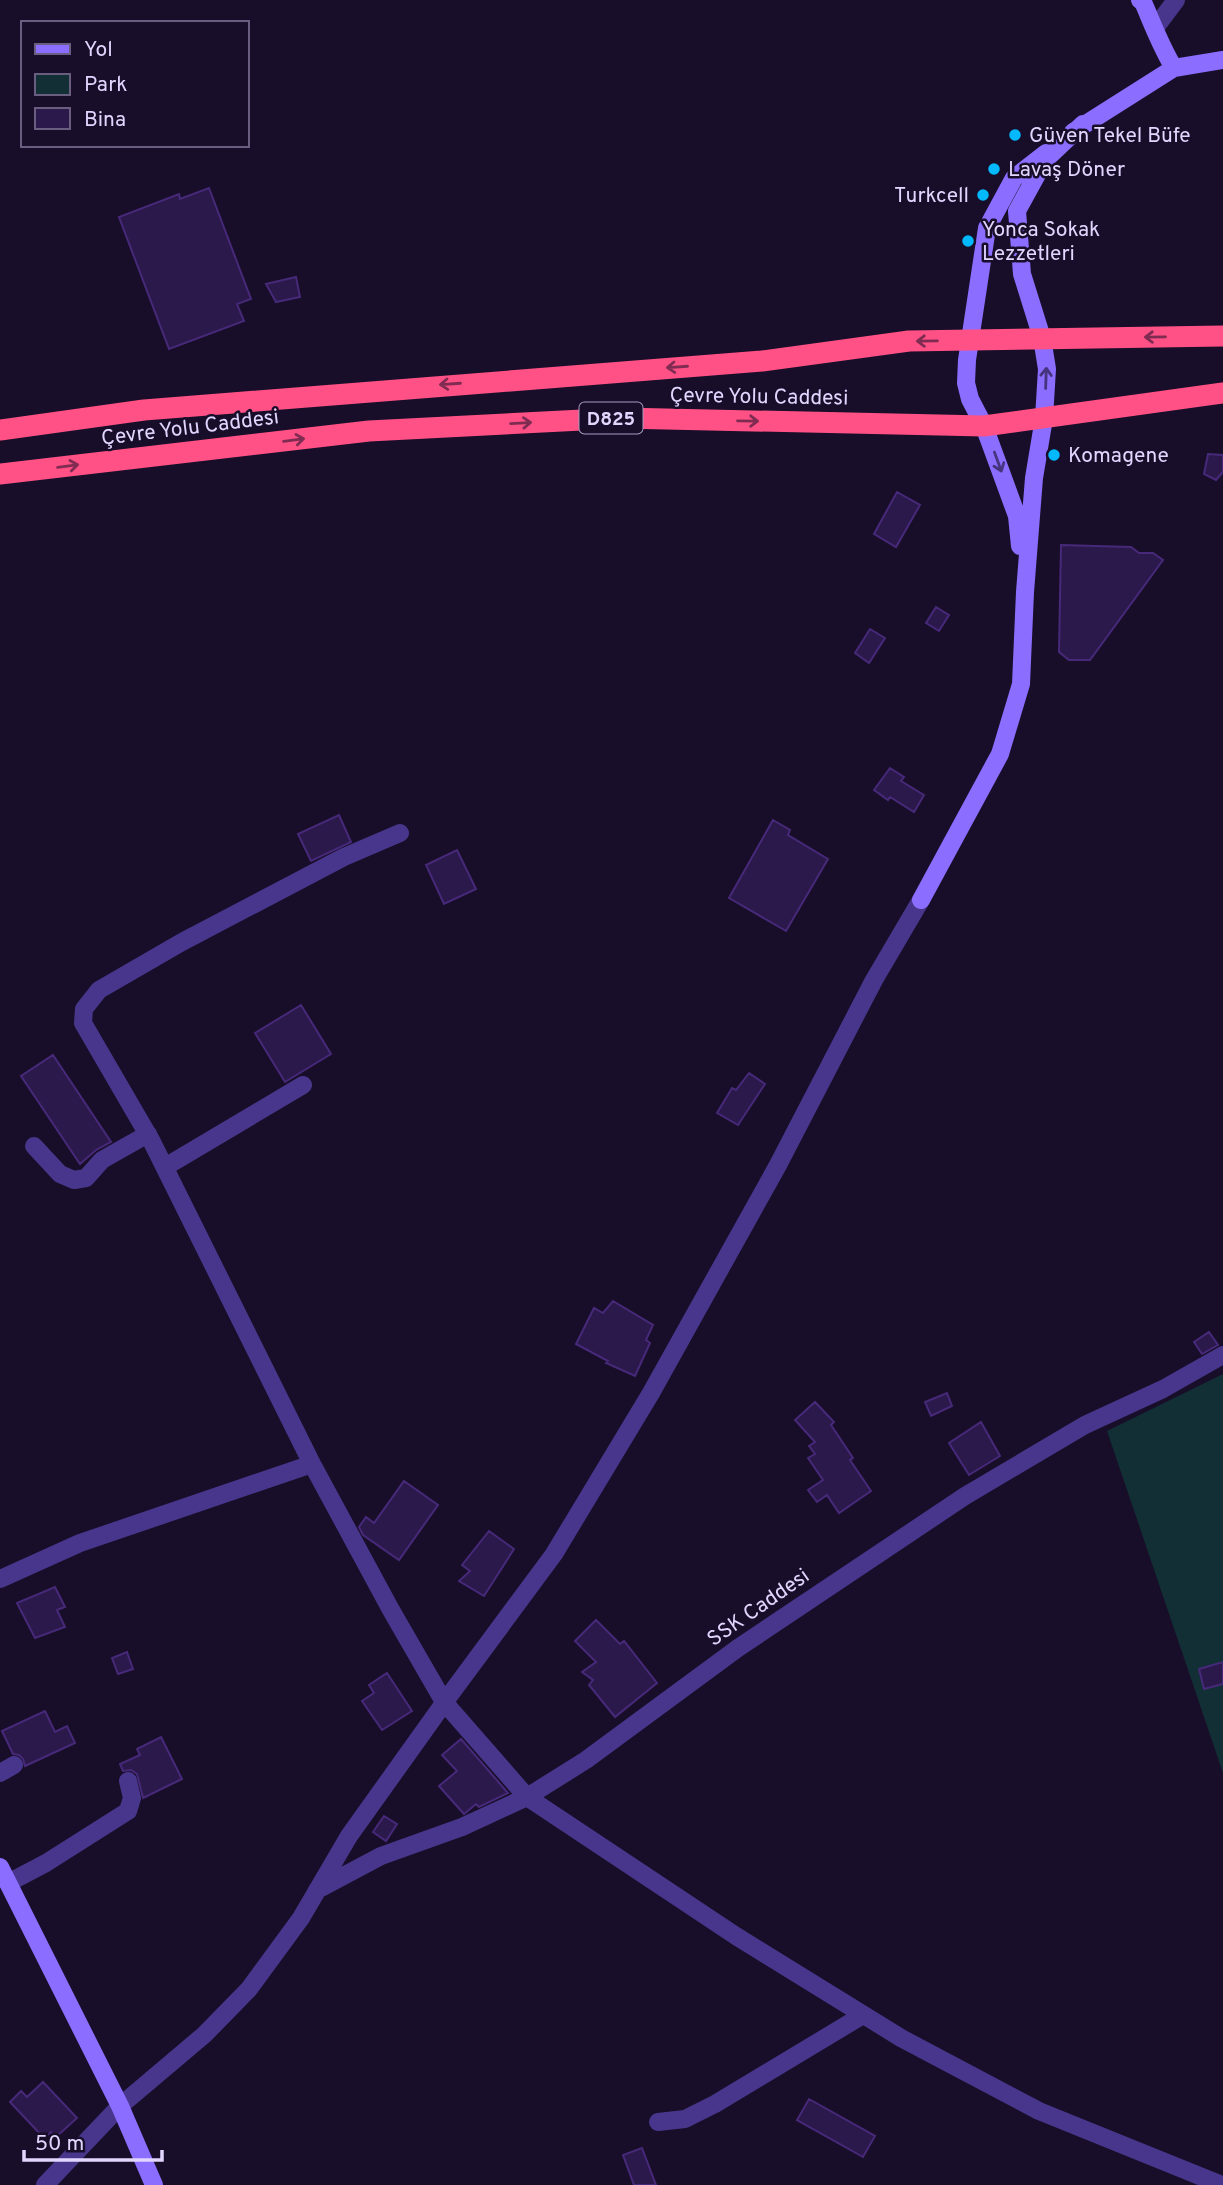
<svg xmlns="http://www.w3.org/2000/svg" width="1223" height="2185" font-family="Overpass,sans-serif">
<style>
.green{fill:#112f34}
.building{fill:#2c194c;stroke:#472979;stroke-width:2}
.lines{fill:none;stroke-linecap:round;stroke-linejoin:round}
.street{stroke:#48368c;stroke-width:18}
.secondary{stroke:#8b6dff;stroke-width:18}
.highway{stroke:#ff5185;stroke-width:21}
.oneway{stroke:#802c52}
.oneway2{stroke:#46347f}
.poi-dot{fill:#02b8ff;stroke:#180e29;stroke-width:2.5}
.labels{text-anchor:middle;stroke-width:5;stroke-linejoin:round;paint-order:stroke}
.shield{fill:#180e29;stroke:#a59abf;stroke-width:2}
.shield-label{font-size:19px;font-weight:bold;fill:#e2d6ff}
.poi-label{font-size:21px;fill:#e2d6ff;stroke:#180e29;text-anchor:start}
.street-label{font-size:21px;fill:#e2d6ff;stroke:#180e29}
</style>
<rect width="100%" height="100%" fill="#180e29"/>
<path class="green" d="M1223 1374V1773L1107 1431Z"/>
<path class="building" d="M209 188 251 299 237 304 244 321 169 349 119 217 179 194 180 199Z
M296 277 300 297 276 302 266 284Z
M1208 454 1223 455V472L1216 480 1204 474Z
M897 492 920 505 896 547 874 534Z
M1061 545 1131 547 1139 553H1153L1163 560 1090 660H1069L1059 652Z
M936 607 949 615 939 631 926 623Z
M870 629 885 638 869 663 855 653Z
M890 768 904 777 901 781 924 795 914 812 890 797 888 800 874 790Z
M339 815 351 842 311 861 298 834Z
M773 820 790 830 788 835 828 859 786 931 729 898Z
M457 850 476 889 444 904 426 865Z
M301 1005 331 1054 285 1082 255 1033Z
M53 1055 111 1142 96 1150 80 1164 21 1076Z
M749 1073 765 1084 738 1125 717 1113 732 1088 736 1090Z
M613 1301 653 1325 646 1340 650 1343 635 1376 606 1363 608 1361 576 1344 594 1308 603 1313Z
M1209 1332 1218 1345 1202 1354 1194 1342Z
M947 1393 952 1406 931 1416 925 1402Z
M815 1402 834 1422 831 1425 853 1458 850 1460 871 1491 839 1513 827 1495 817 1502 808 1490 823 1480 808 1458 815 1454 809 1446 815 1442 795 1420Z
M981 1422 1000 1456 969 1475 949 1443Z
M404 1481 438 1505 399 1560 363 1535 359 1527 366 1517 374 1523Z
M489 1531 514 1549 484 1596 459 1581 470 1571 462 1565Z
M55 1587 65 1607 57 1610 65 1627 35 1638 17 1603Z
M596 1620 620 1644 624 1641 657 1683 615 1717 589 1685 593 1680 582 1672 596 1662 575 1641Z
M127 1652 133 1669 118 1674 112 1658Z
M1223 1662V1684L1204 1689 1199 1669Z
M387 1673 412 1711 382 1730 362 1701 374 1693 369 1685Z
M45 1711 55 1732 67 1726 75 1743 25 1766 23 1759 19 1755 13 1754 2 1731Z
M161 1737 182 1779 143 1798 137 1774 131 1770 123 1771 120 1764 140 1755 137 1749Z
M461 1739 508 1793 479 1807 476 1804 464 1814 439 1786 457 1771 442 1755Z
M384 1816 397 1824 386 1841 373 1832Z
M43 2082 77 2118 56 2137 51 2132 44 2138 10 2102 21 2091 27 2097Z
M809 2099 875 2136 863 2157 797 2120Z
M642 2148 656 2185H634L623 2155Z"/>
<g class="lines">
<path class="street" d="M1155 28 1176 0
M400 833 344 857 182 942 99 990 84 1009 83 1023 151 1140 312 1464 391 1610 444 1702 527 1797 736 1936 901 2038 1039 2111 1222 2185
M34 1146 60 1174 74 1180 86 1178 102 1160 148 1134
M165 1167 303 1085
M0 1579 80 1543 312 1464
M0 1773 14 1765
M8 1883 46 1863 128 1811 132 1798 128 1781
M317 1890 381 1856 462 1827 527 1797 586 1760 738 1648 965 1496 1085 1425 1163 1389 1223 1355
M658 2122 685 2119 715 2104 863 2015
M45 2185 120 2106 204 2035 249 1989 301 1918 349 1836 449 1696 554 1554 651 1393 778 1165 874 980 921 900"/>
<path class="secondary" d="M1140 0 1143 2C1153 25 1161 47 1174 68
M1073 132 1174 68 1223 60
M1020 546 1017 516 984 426 970 399 966 383 967 360 987 228 1014 178 1046 153
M921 900 1000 754 1021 684 1025 592 1034 478 1044 418 1047 369 1042 338 1022 274 1017 211 1045 160 1083 124
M0 1867 120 2106 154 2185"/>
<path class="highway" d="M0 430 144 410 762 361 909 341 1223 336
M0 474 369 431 622 418 984 426 1223 393"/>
</g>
<defs><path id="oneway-shaft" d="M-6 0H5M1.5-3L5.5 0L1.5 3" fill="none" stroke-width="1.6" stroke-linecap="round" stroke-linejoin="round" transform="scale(1.75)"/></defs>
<g class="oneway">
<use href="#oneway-shaft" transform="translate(1155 337) rotate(179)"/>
<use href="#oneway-shaft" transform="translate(927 341) rotate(179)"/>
<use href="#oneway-shaft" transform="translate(677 367) rotate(176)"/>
<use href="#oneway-shaft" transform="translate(450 384) rotate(176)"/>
<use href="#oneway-shaft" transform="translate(748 421) rotate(1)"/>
<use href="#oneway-shaft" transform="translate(521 423) rotate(-3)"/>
<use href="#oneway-shaft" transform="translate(294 440) rotate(-7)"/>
<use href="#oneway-shaft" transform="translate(68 466) rotate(-7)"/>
</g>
<g class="oneway2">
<use href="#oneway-shaft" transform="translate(1046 378) rotate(-88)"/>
<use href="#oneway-shaft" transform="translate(998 462) rotate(70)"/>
</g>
<g class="poi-dot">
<circle cx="1015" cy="135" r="7"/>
<circle cx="994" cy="169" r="7"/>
<circle cx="983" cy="195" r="7"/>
<circle cx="968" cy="241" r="7"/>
<circle cx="1054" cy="455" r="7"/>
</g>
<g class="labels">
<rect class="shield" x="579.5" y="402.5" width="63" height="31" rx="5"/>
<g class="shield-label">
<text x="611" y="425">D825</text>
</g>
<g class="poi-label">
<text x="1029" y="142">Güven Tekel Büfe</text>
<text x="1008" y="176">Lavaş Döner</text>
<text x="969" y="202" text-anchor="end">Turkcell</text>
<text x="982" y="236">Yonca Sokak<tspan x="982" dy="24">Lezzetleri</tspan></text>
<text x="1068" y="462">Komagene</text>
</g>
<g class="street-label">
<text transform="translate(759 396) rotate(1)" y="7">Çevre Yolu Caddesi</text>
<text transform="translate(190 427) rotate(-7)" y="7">Çevre Yolu Caddesi</text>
<text transform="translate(758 1607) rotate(-35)" y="7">SSK Caddesi</text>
</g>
</g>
<rect x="21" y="21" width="228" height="126" fill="#180e29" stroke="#695e7f" stroke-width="2"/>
<rect x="35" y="44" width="35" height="10" fill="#8b6dff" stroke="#695e7f" stroke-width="2"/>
<text x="84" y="56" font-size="21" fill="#e2d6ff">Yol</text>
<rect x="35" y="74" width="35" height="21" fill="#112f34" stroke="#695e7f" stroke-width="2"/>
<text x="84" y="91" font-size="21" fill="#e2d6ff">Park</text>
<rect x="35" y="108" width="35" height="21" fill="#2c194c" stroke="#695e7f" stroke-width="2"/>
<text x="84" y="126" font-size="21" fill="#e2d6ff">Bina</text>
<path d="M24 2150v10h138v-10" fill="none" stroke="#e2d6ff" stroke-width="3.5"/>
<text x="35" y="2150" font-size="21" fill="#e2d6ff" stroke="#180e29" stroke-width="5" paint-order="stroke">50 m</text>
</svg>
